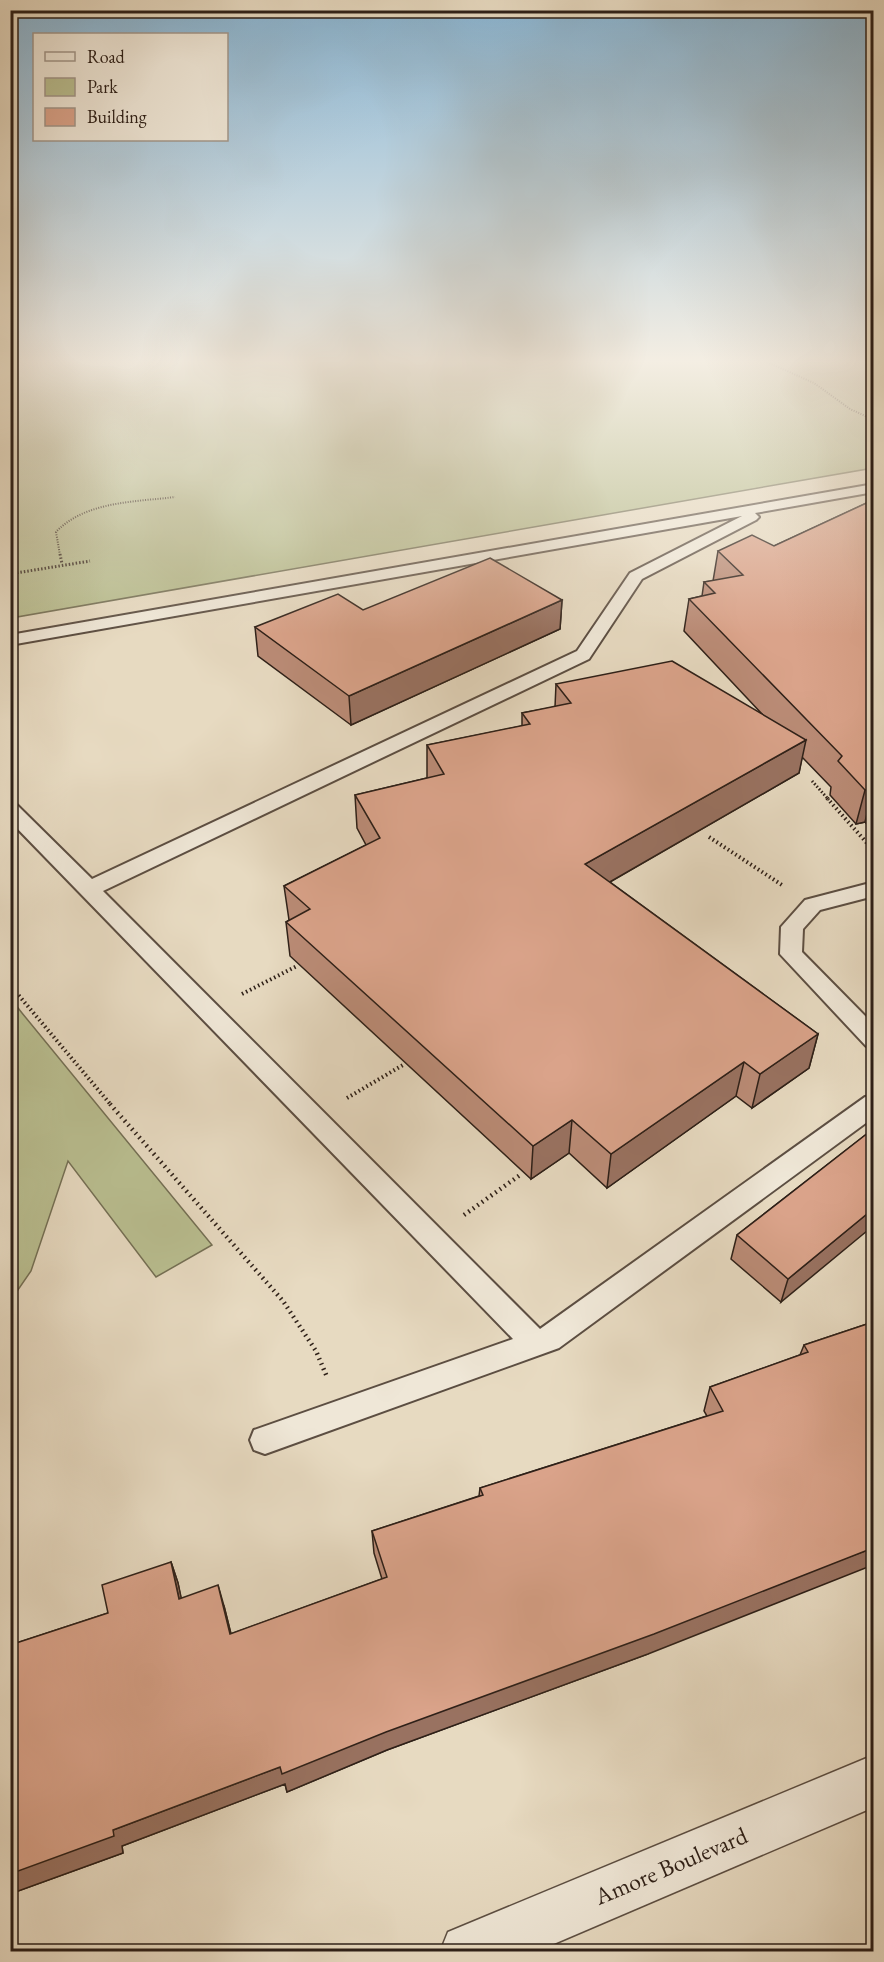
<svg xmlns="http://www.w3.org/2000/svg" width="884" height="1962" font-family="'EB Garamond',serif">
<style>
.green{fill:#b9be90;stroke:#746f54;stroke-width:1.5}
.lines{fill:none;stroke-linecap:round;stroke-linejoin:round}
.service-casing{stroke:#5c4e42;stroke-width:4}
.minor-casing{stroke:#5c4e42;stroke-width:3}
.path-far3{stroke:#2e2018;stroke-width:2;stroke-dasharray:1 1.5;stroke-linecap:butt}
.path-far2{stroke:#2e2018;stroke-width:3;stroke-dasharray:1.5 2;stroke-linecap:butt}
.path-far1{stroke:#2e2018;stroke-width:4;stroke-dasharray:1.5 3;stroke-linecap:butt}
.path{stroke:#2e2018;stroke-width:4.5;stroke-dasharray:1.5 4;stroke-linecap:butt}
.service{fill:#efe7d7;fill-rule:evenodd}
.minor{fill:#efe7d7;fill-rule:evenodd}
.wall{fill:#bb8c77;stroke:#2e2018;stroke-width:1.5}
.shaded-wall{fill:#997261;stroke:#2e2018;stroke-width:1.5}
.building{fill:#daa38a;stroke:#2e2018;stroke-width:1.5}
.labels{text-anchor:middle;stroke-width:4.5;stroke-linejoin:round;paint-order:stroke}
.near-street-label{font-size:24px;fill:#2e2018;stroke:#efe7d7}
</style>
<rect width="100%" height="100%" fill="#e7dac1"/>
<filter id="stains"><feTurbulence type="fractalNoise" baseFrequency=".00333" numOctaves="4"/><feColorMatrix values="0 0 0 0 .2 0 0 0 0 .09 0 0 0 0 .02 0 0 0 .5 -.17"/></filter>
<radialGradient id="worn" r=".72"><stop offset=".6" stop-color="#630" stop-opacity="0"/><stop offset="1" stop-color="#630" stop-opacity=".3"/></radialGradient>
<path class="green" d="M11 359H873V468L11 618Z
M11 999 22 1013 212 1245 156 1277 68 1161 31 1271 11 1300Z"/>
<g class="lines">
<g class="service-casing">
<path id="service" d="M874 484V492L755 513 759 517 756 520 642 579 589 659 103 891 540 1329 865 1097 874 1095V1117L559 1348 265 1454 254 1450 250 1440 254 1430 513 1339 10 821V803L17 805 92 879 577 651 630 573 742 516 10 645V635Z
M874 882V896L820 910 803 929 802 952 874 1025V1048L866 1046 780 954 781 927 805 900Z"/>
</g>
<g class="minor-casing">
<path id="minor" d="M874 1755V1807L535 1952H440L448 1932Z"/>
</g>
<path class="path-far3" d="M760 359 814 383 850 409 874 420
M60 555 56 532C85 501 136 502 175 497"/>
<path class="path-far2" d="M60 554 62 564
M10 574 90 561
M812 781 829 800"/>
<path class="path-far1" d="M827 798 874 851
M709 837 782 885
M10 985 111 1105
M242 994 297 966
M347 1098 403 1065"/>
<path class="path" d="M110 1104 283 1301 316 1351 327 1377
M464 1215 520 1175"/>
<use href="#service" class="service"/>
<use href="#minor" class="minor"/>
</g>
<path class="wall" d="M873 500V832L865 822 856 824 830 795 831 787 802 757 799 773 610 882 818 1034 809 1068 752 1108 736 1096 607 1188 569 1153 531 1179 290 956 286 922 289 920 284 886 366 845 357 828 355 795 427 778V745L522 726V713L555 707 556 684 762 714 684 631 689 599 702 596 704 582 713 581 718 551 774 546Z
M562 600 560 629 351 725 258 656 255 627Z
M873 1129 781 1302 731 1259 737 1235Z
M873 1322 648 1654 387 1750 287 1792 285 1784 122 1846 123 1853 10 1894V1645L108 1613 171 1562 178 1583 181 1599 224 1606 231 1634 382 1579 374 1553 372 1531 479 1496 480 1488 707 1416 704 1411 710 1387 800 1355 804 1345Z"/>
<path class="shaded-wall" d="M562 600 560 629 351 725 349 696Z
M806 740 799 773 582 898 585 864Z
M873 788 865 822 856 824 865 790Z
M818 1034 809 1068 752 1108 760 1074Z
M744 1062 736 1096 607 1188 611 1154Z
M572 1120 569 1153 531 1179 533 1146Z
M873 1209V1226L781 1302 788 1279Z
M873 1548V1565L648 1654 387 1750 287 1792 285 1784 122 1846 123 1853 10 1894V1874L113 1830 280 1767Z
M171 1562 178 1583 186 1620 179 1599Z
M218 1585 224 1606 236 1654 230 1634Z"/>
<path class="building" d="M873 500V788L865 790 838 761 842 756 689 599 715 593 704 582 743 575 718 551 752 535 774 546Z
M490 558 562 600 349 696 255 627 338 594 363 610Z
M672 661 806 740 585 864 818 1034 760 1074 744 1062 611 1154 572 1120 533 1146 286 922 310 909 284 886 380 838 355 795 444 774 427 745 530 724 522 713 571 703 556 684Z
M873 1129V1209L788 1279 737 1235Z
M873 1322V1548L654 1634 386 1732 282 1774 280 1767 113 1830 114 1836 10 1874V1645L108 1613 102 1585 171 1562 179 1599 218 1585 230 1634 387 1577 372 1531 483 1495 480 1488 723 1411 710 1387 808 1352 804 1345Z"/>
<linearGradient id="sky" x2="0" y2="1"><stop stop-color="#88b6d6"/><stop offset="0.57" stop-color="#f4eee3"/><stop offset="1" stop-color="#f4eee3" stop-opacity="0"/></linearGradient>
<rect width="884" height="634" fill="url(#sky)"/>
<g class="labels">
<g class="near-street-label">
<text transform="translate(671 1866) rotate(-23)" y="8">Amore Boulevard</text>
</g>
</g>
<rect width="884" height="1962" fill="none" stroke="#e7dac1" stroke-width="36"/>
<rect x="12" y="12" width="860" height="1938" fill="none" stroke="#2e2018" stroke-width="3"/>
<rect x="18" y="18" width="848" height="1926" fill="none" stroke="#2e2018" stroke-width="1.5"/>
<rect x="33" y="33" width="195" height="108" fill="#efe7d7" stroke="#a2978b" stroke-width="1.5"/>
<rect x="45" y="52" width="30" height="9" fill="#efe7d7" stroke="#a2978b" stroke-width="1.5"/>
<text x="87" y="63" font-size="18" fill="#2e2018">Road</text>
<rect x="45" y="78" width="30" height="18" fill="#b9be90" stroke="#a2978b" stroke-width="1.5"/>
<text x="87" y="93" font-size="18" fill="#2e2018">Park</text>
<rect x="45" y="108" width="30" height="18" fill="#daa38a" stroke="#a2978b" stroke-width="1.5"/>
<text x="87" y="123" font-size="18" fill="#2e2018">Building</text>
<rect width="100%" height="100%" filter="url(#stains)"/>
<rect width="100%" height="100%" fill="url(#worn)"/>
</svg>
